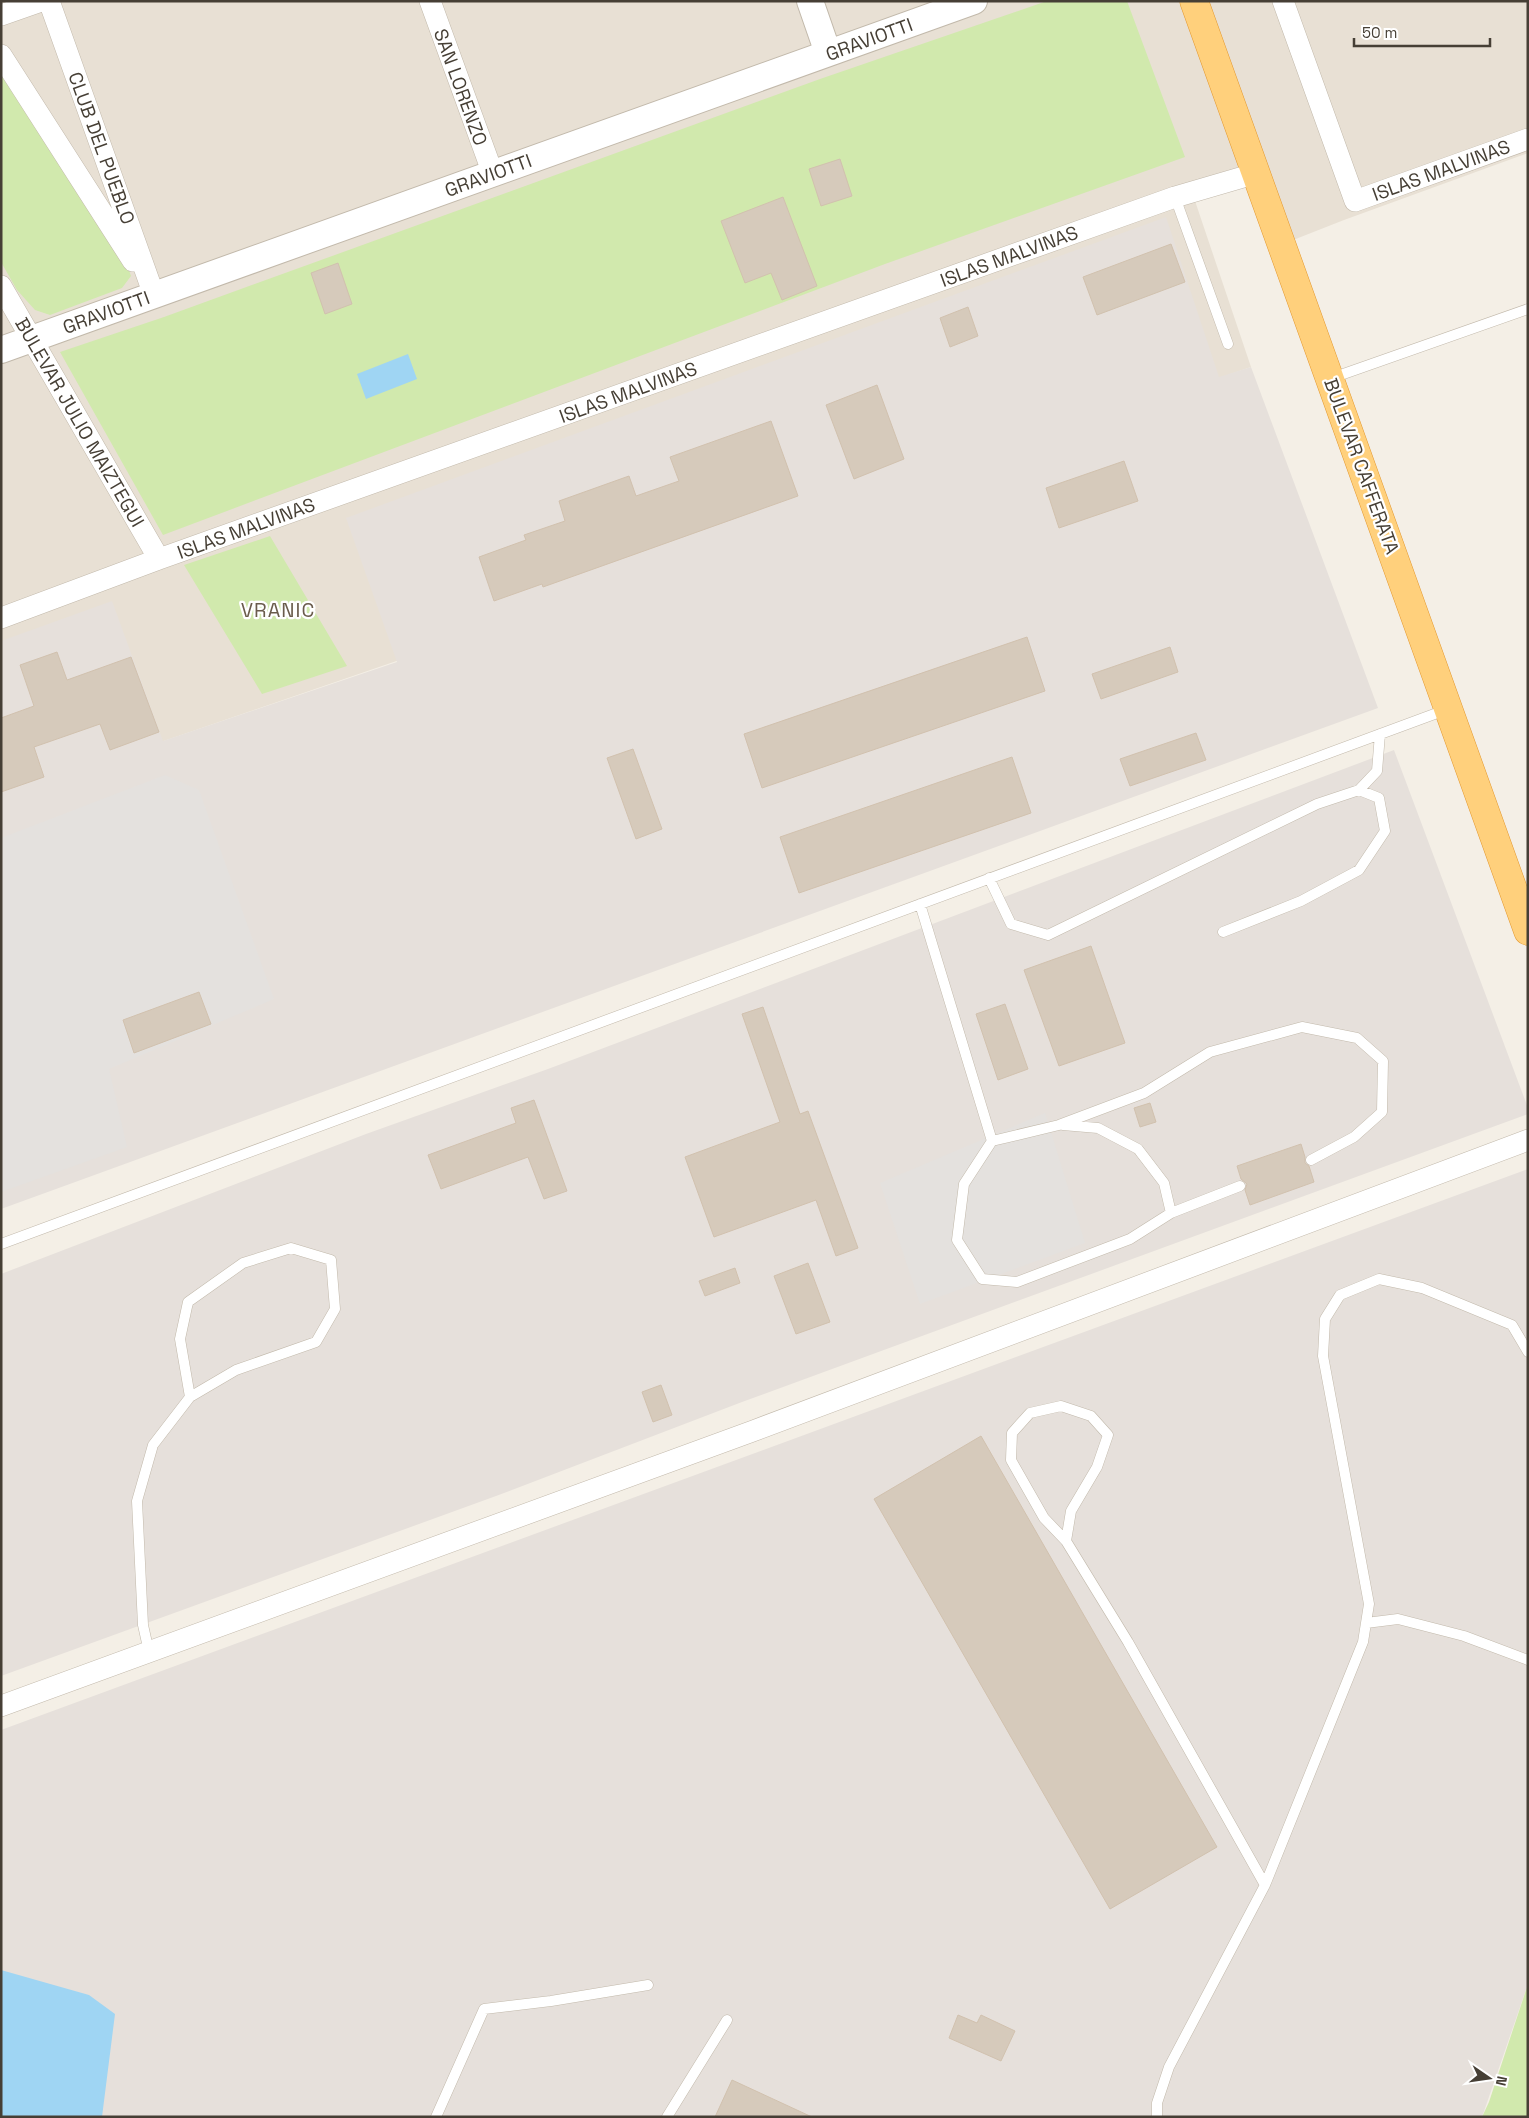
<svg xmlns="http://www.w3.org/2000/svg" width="1529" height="2118" font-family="'Space Grotesk',sans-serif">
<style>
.residential{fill:#e8e0d4}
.industrial{fill:#e6e0db}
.green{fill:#d1e9ad}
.parking{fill:#e4e1de}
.water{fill:#9fd5f3}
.building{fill:#d6cabb;stroke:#d1c1ae}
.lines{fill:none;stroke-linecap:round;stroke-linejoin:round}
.service-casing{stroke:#c2b9ab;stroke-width:11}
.minor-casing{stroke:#c2b9ab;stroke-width:22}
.tertiary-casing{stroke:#c2b9ab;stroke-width:28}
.trunk-casing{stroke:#e39830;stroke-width:29}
.service{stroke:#fff;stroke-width:10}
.minor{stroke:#fff;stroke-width:21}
.tertiary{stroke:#fff;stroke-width:26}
.trunk{stroke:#ffd07c;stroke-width:28}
.labels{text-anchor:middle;stroke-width:4.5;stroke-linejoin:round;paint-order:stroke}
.street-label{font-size:19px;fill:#463f35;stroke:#fff}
.neighbourhood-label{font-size:20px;letter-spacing:1px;fill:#6a5c4c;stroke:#fff}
</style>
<rect width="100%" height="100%" fill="#f4efe6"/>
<path class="residential" d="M1 1H1528V153L1344 220 1283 244 1257 173 1192 192 1251 367 1 797Z"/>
<path class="industrial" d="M1166 217 1219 377 1251 367 1378 708 1 1209V641L112 601 163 741 397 662 346 518Z
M1394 750 1528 1108V1114L742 1402 496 1496 1 1676V1274L366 1134 548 1069Z
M1528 1169V1984L1482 2117H1V1730Z"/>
<path class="green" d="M1047 1H1127L1185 157 885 264 163 535 60 352 164 317 820 79Z
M1 68 127 265 131 276 122 288 50 315 35 310 17 290 1 262Z
M270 536 347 666 262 694 184 565Z
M1528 1984V2117H1482L1489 2102Z"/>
<path class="parking" d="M165 775 199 790 274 999 109 1069 127 1147 1 1192V838Z
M1045 1113 1085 1243 920 1304 880 1183Z"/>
<path class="water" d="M408 354 417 379 366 399 357 374Z
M1 1970 89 1995 115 2014 102 2117H1Z"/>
<path class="building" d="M840 159 852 196 821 206 809 169Z
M783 197 817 286 782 300 771 273 745 283 721 221Z
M1171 244 1185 282 1097 315 1083 277Z
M338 263 352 304 325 314 311 273Z
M968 307 978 336 950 347 940 318Z
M877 385 904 459 854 479 826 405Z
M771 421 798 496 543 587 542 584 494 601 479 557 526 540 524 535 565 521 559 501 629 476 636 496 679 481 670 457Z
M1124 461 1138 501 1059 528 1046 488Z
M1027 637 1045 691 762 788 744 734Z
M1170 647 1178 672 1101 699 1092 674Z
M57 652 67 680 131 657 159 732 110 750 100 724 34 747 44 777 1 792V718L34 706 20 665Z
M1196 733 1206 760 1130 786 1120 759Z
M633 749 662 829 636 839 607 758Z
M1012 757 1031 813 799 893 780 837Z
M1091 946 1125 1043 1059 1066 1024 970Z
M199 992 211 1024 134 1053 123 1020Z
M1005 1004 1028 1069 998 1080 976 1014Z
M763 1007 800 1114 808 1111 858 1248 836 1256 816 1200 714 1237 685 1157 780 1122 742 1014Z
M534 1100 567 1191 544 1199 528 1157 441 1189 428 1155 516 1123 511 1108Z
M1150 1103 1156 1122 1140 1127 1134 1108Z
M1301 1144 1305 1157V1163L1309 1166 1314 1182 1250 1205 1245 1190 1247 1184 1241 1179 1237 1166Z
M808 1263 830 1322 796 1334 774 1276Z
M735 1268 740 1283 705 1296 699 1281Z
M661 1385 672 1415 653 1422 642 1392Z
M981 1436 1217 1847 1110 1909 874 1499Z
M958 2015 977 2023 981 2015 1015 2031 1001 2061 949 2038Z
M732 2080 812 2117H715Z"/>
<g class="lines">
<g class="service-casing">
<path id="service" d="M1175 197 1228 344
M1332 378 1528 309
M1359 790 1377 771 1380 734
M989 878 1011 924 1048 935 1317 804 1359 790 1379 798 1385 831 1359 870 1301 901 1223 932
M920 904 992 1141
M1063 1125 1098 1128 1138 1149 1164 1183 1171 1213
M1240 1186 1171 1213 1130 1239 1017 1282 982 1279 957 1240 964 1184 992 1141 1059 1125 1144 1093 1210 1052 1302 1027 1357 1038 1383 1061 1382 1112 1354 1137 1311 1160
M1 1244 1448 709
M1066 1541 1071 1511 1097 1467 1108 1435 1091 1416 1061 1406 1030 1413 1012 1433 1011 1460 1044 1518 1066 1541 1128 1642 1265 1885
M1366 1623 1398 1619 1464 1636 1528 1660
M149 1652 143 1625 137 1501 153 1445 190 1397 236 1370 316 1342 335 1309 331 1260 291 1248 243 1263 188 1302 180 1339 190 1397
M436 2117 484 2009 551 2001 648 1985
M667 2117 727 2020
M1157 2117V2103L1169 2067 1265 1885 1363 1642 1369 1604 1323 1356 1325 1319 1340 1295 1379 1279 1422 1288 1512 1325 1528 1352"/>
</g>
<g class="minor-casing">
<path id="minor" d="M49 1 154 295
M430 1 493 174
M1283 1 1355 201 1528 139
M1 15 41 1
M1 55 133 261
M1 286 159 559
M1 618 159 559 1175 197 1257 173
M1 1706 753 1431 1528 1140"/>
</g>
<g class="tertiary-casing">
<path id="tertiary" d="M810 1 828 53
M1 350 974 1"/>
</g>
<g class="trunk-casing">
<path id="trunk" d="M1194 1 1528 931"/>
</g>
<use href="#service" class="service"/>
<use href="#minor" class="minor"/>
<use href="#tertiary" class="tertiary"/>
<use href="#trunk" class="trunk"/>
</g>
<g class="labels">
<g class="street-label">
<text transform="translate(869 39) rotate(-20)" y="7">GRAVIOTTI</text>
<text transform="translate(461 87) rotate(70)" y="7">SAN LORENZO</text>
<text transform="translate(102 148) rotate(70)" y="7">CLUB DEL PUEBLO</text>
<text transform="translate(1441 170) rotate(-20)" y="7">ISLAS MALVINAS</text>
<text transform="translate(488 175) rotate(-20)" y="7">GRAVIOTTI</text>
<text transform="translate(1009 256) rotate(-20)" y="7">ISLAS MALVINAS</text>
<text transform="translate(106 312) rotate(-20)" y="7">GRAVIOTTI</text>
<text transform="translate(628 392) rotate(-20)" y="7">ISLAS MALVINAS</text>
<text transform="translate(80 422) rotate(60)" y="7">BULEVAR JULIO MAIZTEGUI</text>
<text transform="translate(1362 466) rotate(70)" y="7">BULEVAR CAFFERATA</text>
<text transform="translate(246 528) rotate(-20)" y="7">ISLAS MALVINAS</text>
</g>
<g class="neighbourhood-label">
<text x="278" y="617">VRANIC</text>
</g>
</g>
<rect width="1529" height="2118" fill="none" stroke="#463f35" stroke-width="5"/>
<g transform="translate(1489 2078) rotate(103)" stroke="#ffffff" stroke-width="4" paint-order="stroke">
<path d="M0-4L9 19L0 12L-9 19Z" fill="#463f35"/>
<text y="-8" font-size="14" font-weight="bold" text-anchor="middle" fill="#463f35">N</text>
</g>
<path d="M1354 38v8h136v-8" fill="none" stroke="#463f35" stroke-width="2.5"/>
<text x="1362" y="38" font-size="15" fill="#463f35" stroke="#ffffff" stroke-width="4" paint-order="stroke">50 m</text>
</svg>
